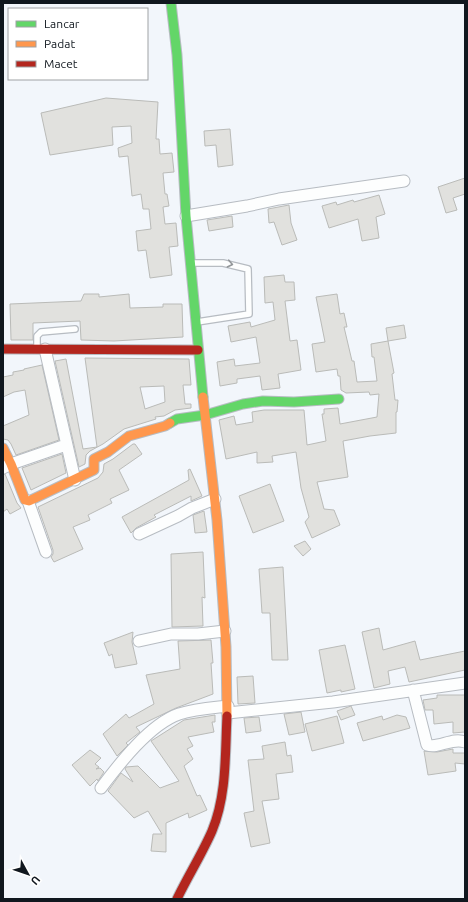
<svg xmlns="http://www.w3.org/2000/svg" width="468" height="902" font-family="Ubuntu,sans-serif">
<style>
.building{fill:#e1e1de;stroke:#babbb8;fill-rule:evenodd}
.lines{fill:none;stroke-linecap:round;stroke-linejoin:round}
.lane-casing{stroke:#b7bcc2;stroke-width:8}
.street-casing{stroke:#b7bcc2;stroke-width:13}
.fast-casing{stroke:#b7bcc2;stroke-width:11}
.slow-casing{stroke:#b7bcc2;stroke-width:11}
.jam-casing{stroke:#b7bcc2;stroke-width:11}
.lane{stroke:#fdfefe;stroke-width:5.5}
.street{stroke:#fdfefe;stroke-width:11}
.fast{stroke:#63d668;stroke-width:9}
.slow{stroke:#ff974d;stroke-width:9}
.jam{stroke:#b3261e;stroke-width:9}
.oneway{stroke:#929699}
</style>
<rect width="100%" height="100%" fill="#f2f6fb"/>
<path class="building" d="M106 98 158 102 156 139H159L160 154 172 153 174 172 163 173 165 194H167L169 206 163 207 165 224 176 223 178 246 169 247 172 275 150 278 146 250 138 251 136 231 151 229 149 209H143L141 194 132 196 128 156 119 157 118 148 132 143 131 126 112 127 113 145 50 155 41 113Z
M230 129 233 165 218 167 216 145 205 146 204 131Z
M465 178V194L453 198 457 210 446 213 438 187Z
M379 195 385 214 376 217 379 238 362 241 358 219 329 228 322 206 336 202 337 205 353 200 354 202Z
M289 205 291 223 297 240 282 245 274 222 269 223 268 209Z
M232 216 233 227 209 231 207 220Z
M284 275 285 282H294L295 300 285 301 290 341 297 340 301 370 278 374 280 388 262 390 260 376 237 379V383L220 386 217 362 234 359 235 366 260 363 256 337 231 342 228 326 250 322 251 327 275 320 273 302 265 303 264 277Z
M84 294H99V297L129 294 130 308 163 307V304H182L183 337 114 341 81 340 80 321 33 323V340H11L10 304 81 301Z
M337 294 340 314 344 313 347 327H344L352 361H354L357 382 377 381 374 357H372L371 344 388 341 394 373 392 374 395 400H398L397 412H396V433L370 436 343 441 348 477 317 482 324 509 334 510 340 525 312 538 305 522 309 517 301 488 296 452 272 456 273 462 257 463V452L226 459 219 420 234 416 236 425 253 422 252 412 264 410H304L307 445 326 441 322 414H324V409L338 408 340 424 377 417 379 394 370 395 369 392 346 393 341 390 340 376H338L337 369 316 372 312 344 325 342 316 297Z
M404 325 406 338 388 341 386 328Z
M85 358 189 359 191 385H183L185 404H191V408L175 410 164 416 155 417 156 419 124 429 103 444 90 451 86 455 85 464 79 467 55 361 66 359 83 449 97 447ZM164 386 165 402 145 409 140 387Z
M42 365 59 440 16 455 11 444 8 440 3 439V426L29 415 25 390 14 392 3 397V377L13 375V372L24 370V369Z
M133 444H135L142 454 119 470 129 490 110 499 112 503 88 515 90 520 73 527 83 549 54 562 51 557 53 554V550L38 507 98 478 103 472 104 464 113 459Z
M62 454 66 473 31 490 22 468Z
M190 469 202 496 191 501V496L154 515 156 517 136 528 131 533 122 517 189 480 188 470Z
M5 474 17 503 21 508 10 514 7 509 3 512V475Z
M270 484 284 521 253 533 239 496Z
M204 511 207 532 195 533 193 515Z
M305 541 311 549 303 556 294 546Z
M203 552 205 598 202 597 203 626 172 627 171 554Z
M283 567 288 660H272L270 613H262L259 569Z
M379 628 383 650 415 641 420 660 465 651V670L409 682 405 667 388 671 390 684 374 688 362 632Z
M133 632 132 642 137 664 115 668 112 654 109 656 104 643Z
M211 640 213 663H211L213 694 176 708 136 727 140 732 126 743 128 745 117 756 103 734 126 714 129 718 154 704 146 675 180 669 178 641Z
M345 645 355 689 341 692V690L327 693 319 650Z
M253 676 255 703 238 704 237 677Z
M437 695H465V732L453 733V722L434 724 433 710H425L423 700 437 698Z
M351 706 355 715 341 720 337 711Z
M301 712 305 732 289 735 284 714Z
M215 715V722H212L214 732 188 737 193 746 187 749 193 759 184 766 197 796 200 795 207 810 189 818 188 813 166 823V852L151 851 153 834H162L148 811 134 818 108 791 121 773 133 782 125 769 126 767 138 766 160 788 179 781 151 741 184 720Z
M397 715 406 717 410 728 363 741 357 723 382 716 383 720Z
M337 716 344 743 312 751 305 724Z
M259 717 261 731 246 733 244 718Z
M285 742 287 756 291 755 293 772 276 774 279 799 262 801 270 843 251 847 244 813 254 811 248 760 264 759 262 746Z
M453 749V753H465V764L455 763 456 771 428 775 424 751 437 752Z
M90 750 101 758 95 764 99 767 96 769 100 768 104 772 98 781 97 779 90 786 72 765Z"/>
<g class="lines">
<g class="lane-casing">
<path id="lane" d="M191 263H223L248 269 249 314 197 322
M37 348V336L41 332 75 329"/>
</g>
<g class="street-casing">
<path id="street" d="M186 216 247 206 279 199 404 181
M45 349 75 480
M3 468 11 464 66 445
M28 501 46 552
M139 534 178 516 192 508 215 499
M139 641 171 634H198L225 631
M413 690 427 745C439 749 452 737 465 742
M228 713 333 702 465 683
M101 788C119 764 150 724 179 714 195 709 211 708 228 706"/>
</g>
<g class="fast-casing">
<path id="fast" d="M171 3 177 55 186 216 203 397
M170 423 177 419 205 415 243 404 263 401 294 402 339 399"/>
</g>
<g class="slow-casing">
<path id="slow" d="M203 397 217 520 226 647 227 716
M3 448 11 464 25 500 29 501 94 470V459L108 452 129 436 165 426 170 423"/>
</g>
<g class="jam-casing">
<path id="jam" d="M3 349 198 350
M177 899C188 876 202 854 212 831 227 795 225 754 227 716"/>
</g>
<use href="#lane" class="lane"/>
<use href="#street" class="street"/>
<use href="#fast" class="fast"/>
<use href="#slow" class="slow"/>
<use href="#jam" class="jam"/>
</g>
<defs><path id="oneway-chevron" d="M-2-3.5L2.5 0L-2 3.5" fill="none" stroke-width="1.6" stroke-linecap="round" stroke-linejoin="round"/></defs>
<use class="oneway" href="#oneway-chevron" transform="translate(230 264) rotate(12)"/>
<rect width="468" height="902" fill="none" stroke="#10171e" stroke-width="8"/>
<rect x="8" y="8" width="140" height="72" fill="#ffffff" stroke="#9fa2a5"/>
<rect x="16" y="21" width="20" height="6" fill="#63d668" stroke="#9fa2a5"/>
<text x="44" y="28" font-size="12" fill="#10171e">Lancar</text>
<rect x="16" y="41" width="20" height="6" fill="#ff974d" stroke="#9fa2a5"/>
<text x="44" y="48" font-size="12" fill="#10171e">Padat</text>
<rect x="16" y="61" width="20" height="6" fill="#b3261e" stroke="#9fa2a5"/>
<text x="44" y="68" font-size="12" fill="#10171e">Macet</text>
<g transform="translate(28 874) rotate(130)" stroke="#ffffff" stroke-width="3" paint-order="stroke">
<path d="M0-3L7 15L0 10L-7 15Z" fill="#10171e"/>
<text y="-6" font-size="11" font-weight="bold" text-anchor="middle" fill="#10171e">U</text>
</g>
</svg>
